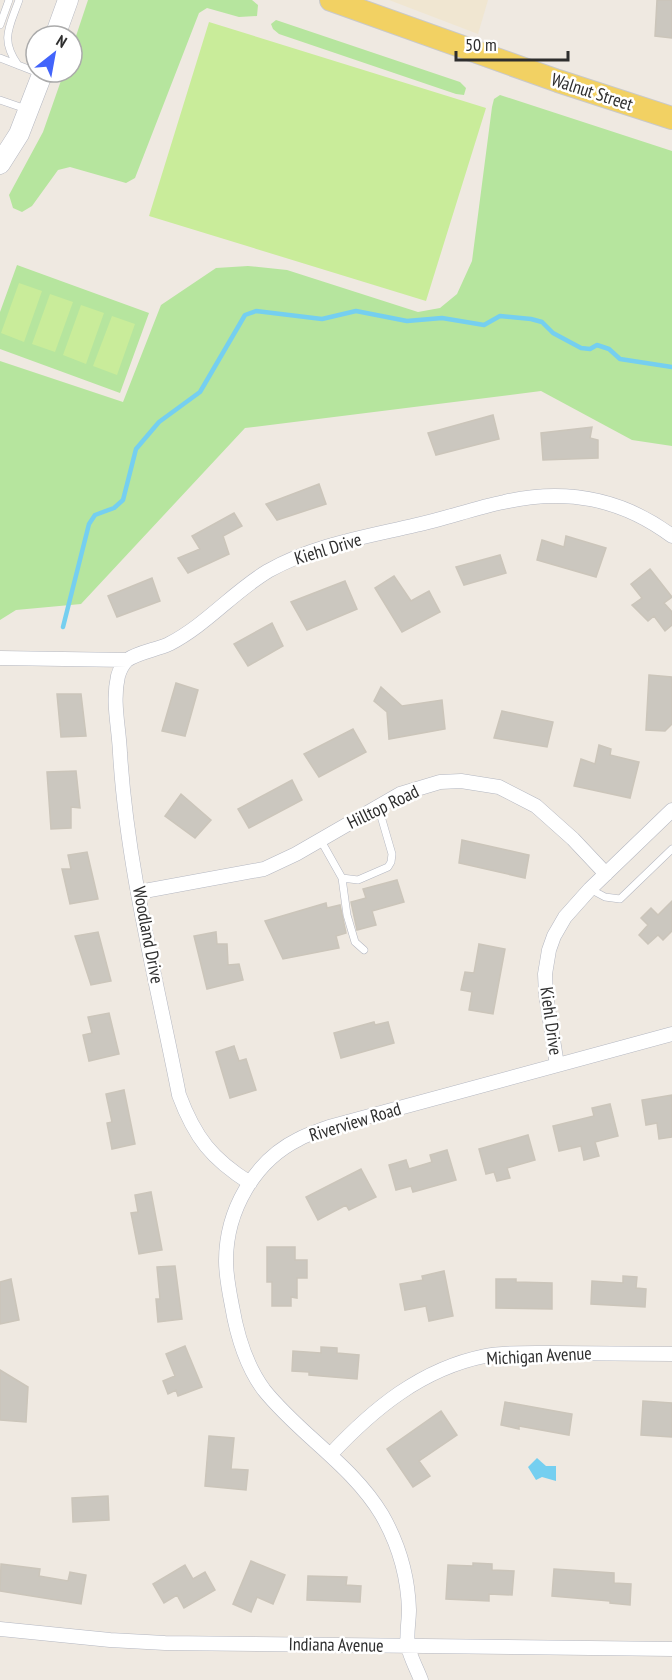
<svg xmlns="http://www.w3.org/2000/svg" width="672" height="1680" font-family="'PT Sans Narrow',sans-serif">
<style>
.education{fill:#f0e6d1}
.green{fill:#b6e59e}
.pitch{fill:#c9ec9a}
.water{fill:#75cff0}
.lines{fill:none;stroke-linecap:round;stroke-linejoin:round}
.stream{stroke:#75cff0;stroke-width:4.5}
.building{fill:#cbc7bf;stroke:#cbc5ba;stroke-width:1.5}
.service-casing{stroke:#b4b7c1;stroke-width:8}
.minor-casing{stroke:#b4b7c1;stroke-width:15}
.secondary-casing{stroke:#b4b7c1;stroke-width:21}
.primary-casing{stroke:#c9c9c9;stroke-width:24}
.service{stroke:#fff;stroke-width:7}
.minor{stroke:#fff;stroke-width:14}
.secondary{stroke:#fff;stroke-width:20}
.primary{stroke:#f2d163;stroke-width:22}
.labels{text-anchor:middle;stroke-width:5;stroke-linejoin:round;paint-order:stroke}
.street-label{font-size:18px;fill:#2e2e2e;stroke:#fff}
</style>
<rect width="100%" height="100%" fill="#efe9e1"/>
<path class="education" d="M389 0H488L478 34Z"/>
<path class="green" d="M88 0H252L258 5 257 16 239 17 207 8 199 13 135 178 126 183 70 167 58 170 32 206 22 212 13 208 9 195 43 132 64 72H72V48Z
M276 20 460 82 466 88 464 95 456 94 279 34 273 29 271 24Z
M500 95 672 151V446L632 440 541 391 245 428 81 604 16 610 0 620V361L123 402 161 305 216 268 248 266 287 270 418 312 440 308 457 294 472 261 492 107 494 99Z
M17 265 149 313 120 393 0 349V312Z"/>
<path class="pitch" d="M209 22 486 108 426 301 149 216Z
M19 283 42 291 24 342 1 333Z
M50 294 73 302 55 352 32 344Z
M81 305 104 313 86 364 63 355Z
M112 316 135 324 117 375 93 366Z"/>
<path class="water" d="M537 1458 546 1466H556V1481L542 1477 536 1480 528 1467Z"/>
<g class="lines">
<path class="stream" d="M63 627 89 524 95 515 114 508 123 500 136 449 159 422 200 392 245 315 256 311 322 319 356 311 407 321 442 318 484 325 500 316 531 319 542 322 553 333 581 348 590 349 597 345 609 349 620 359 672 367"/>
</g>
<path class="building" d="M657 0H672V38L655 36Z
M493 415 499 439 436 455 428 433Z
M592 427 590 438 598 440V458L543 460 541 433Z
M319 484 326 504 277 520 266 504Z
M234 513 242 526 223 536 229 554 188 573 178 558 200 549 192 536Z
M566 536 606 548 596 577 537 560 542 540 564 547Z
M500 555 506 573 464 585 456 567Z
M650 569 672 597 664 603 672 612V625L665 631 654 616 648 621 632 605 642 598 631 584Z
M394 576 411 601 429 591 440 612 402 632 375 588Z
M152 578 160 601 117 617 108 596Z
M345 581 357 609 307 630 291 602Z
M272 623 283 646 248 666 234 644Z
M649 675 672 677V724L665 731 646 730Z
M176 683 198 690 185 736 162 731Z
M381 687 402 706 442 700 445 729 389 739 387 712 374 701Z
M57 694H81L86 736 61 737Z
M502 711 553 722 547 747 494 738Z
M353 729 366 752 319 777 304 754Z
M599 745 611 749 610 755 639 762 630 798 574 786 581 759 595 764Z
M76 771 80 808 71 807V828L51 829 47 772Z
M292 780 302 800 249 828 238 809Z
M181 794 211 820 195 838 165 816Z
M462 840 529 855 525 878 459 863Z
M87 852 98 899 70 904 62 869H71L68 855Z
M397 880 404 902 372 911 376 925 357 930 351 902 366 898 363 889Z
M672 901V931L663 940 658 935 648 944 639 935 648 925 641 918 651 908 658 915Z
M326 903 327 908 340 905 346 933 336 936 339 948 283 959 265 921Z
M98 932 111 981 91 985 75 936Z
M216 932 217 944H227L228 965 239 964 243 980 207 989 194 936Z
M479 944 505 949 493 1014 469 1010 472 992 461 990 465 972 474 973Z
M109 1013 119 1054 89 1061 83 1035 92 1033 88 1017Z
M374 1022 375 1025 388 1022 394 1043 341 1058 334 1033Z
M234 1046 239 1061 246 1059 256 1090 230 1098 216 1052Z
M124 1090 135 1144 112 1149 107 1123 112 1122 106 1094Z
M672 1095V1137L659 1139 657 1123 646 1125 642 1100Z
M610 1104 618 1136 595 1142 599 1156 584 1160 581 1146 559 1151 553 1126 594 1116 592 1108Z
M528 1135 535 1160 507 1168 510 1178 497 1181 494 1172 486 1174 479 1149Z
M447 1150 456 1180 413 1192 411 1186 396 1190 389 1165 406 1160 409 1169 432 1162 430 1155Z
M361 1169 376 1197 349 1210 346 1205 318 1220 306 1197Z
M151 1192 162 1250 139 1254 131 1213 138 1212 135 1195Z
M267 1247H295V1260H307V1278H297V1298L291 1297V1306H272V1282H267Z
M175 1266 182 1319 158 1322 156 1299H160L157 1267Z
M444 1271 453 1316 429 1321 426 1306 405 1310 400 1284 423 1280 422 1276Z
M623 1276 637 1277 636 1288 646 1289 645 1307 591 1304 592 1281 623 1283Z
M11 1279 19 1320 0 1324V1282Z
M496 1279H516V1282L552 1283V1309L496 1308Z
M185 1346 202 1387 178 1396 176 1390 168 1394 163 1381 175 1376 166 1354Z
M321 1347 337 1348V1353L359 1355 357 1379 309 1375V1372L292 1371 293 1351 321 1353Z
M0 1370 28 1387 26 1422 0 1420Z
M643 1401 672 1403V1437L641 1435Z
M505 1402 572 1414 569 1435 519 1426V1429L501 1425Z
M441 1411 457 1435 419 1461 430 1476 413 1487 387 1449Z
M209 1436 234 1438 231 1469 248 1470 246 1490 205 1486Z
M108 1496 109 1520 73 1522 72 1498Z
M251 1561 285 1575 273 1604 257 1597 251 1612 233 1604Z
M473 1563 492 1564V1570L514 1571 512 1595 489 1594V1601L446 1599 448 1565 473 1566Z
M1 1564 40 1569 39 1576 68 1581 70 1572 86 1575 81 1604 0 1591Z
M185 1565 193 1579 205 1572 215 1590 184 1608 177 1595 164 1603 153 1584Z
M554 1569 614 1573V1583L631 1584 630 1605 610 1603V1601L552 1596Z
M308 1576 347 1577 346 1585 361 1586 360 1602 307 1600Z"/>
<g class="lines">
<g class="service-casing">
<path id="service" d="M0 25 9 0
M0 58 36 72
M18 65C0 39 9 28 19 0
M0 100 26 109
M320 839 342 878 347 915 355 942 364 950
M342 878 358 880 388 867 391 862 392 854 378 806
M590 889 605 897 620 899 672 849"/>
</g>
<g class="minor-casing">
<path id="minor" d="M0 658 127 660C139 652 156 650 169 644 206 625 233 592 268 571 314 545 365 537 416 525 445 519 474 508 504 502 566 488 621 498 672 536
M127 660C122 665 120 669 118 676 112 702 119 727 120 753 127 868 157 982 179 1095 195 1138 212 1159 250 1183
M139 892 264 869 296 854 400 794 440 782 461 781 499 787 536 806 573 839 606 874
M557 1065 546 995 545 974 549 950 554 936 565 917 590 889 672 810
M330 1455C373 1409 421 1369 485 1356 507 1352 531 1353 553 1353 593 1353 632 1354 672 1354
M0 1629 110 1640 165 1643 672 1649
M421 1680C417 1669 410 1657 408 1646 406 1635 409 1621 409 1610 408 1577 398 1543 382 1515 352 1465 300 1435 264 1390 246 1366 237 1335 232 1306 229 1291 226 1276 226 1261 226 1211 254 1161 299 1139 308 1134 319 1131 329 1127L672 1034"/>
</g>
<g class="secondary-casing">
<path id="secondary" d="M55 36 68 0
M0 164 19 134 43 72"/>
</g>
<g class="primary-casing">
<path id="primary" d="M331 0 558 81 672 118"/>
</g>
<use href="#service" class="service"/>
<use href="#minor" class="minor"/>
<use href="#secondary" class="secondary"/>
<use href="#primary" class="primary"/>
</g>
<g class="labels">
<g class="street-label">
<text transform="translate(592 92) rotate(18)" y="6">Walnut Street</text>
<text transform="translate(328 549) rotate(-17)" y="6">Kiehl Drive</text>
<text transform="translate(383 807) rotate(-26)" y="6">Hilltop Road</text>
<text transform="translate(148 935) rotate(79)" y="6">Woodland Drive</text>
<text transform="translate(551 1021) rotate(82)" y="6">Kiehl Drive</text>
<text transform="translate(355 1122) rotate(-17)" y="6">Riverview Road</text>
<text transform="translate(539 1356) rotate(-3)" y="6">Michigan Avenue</text>
<text transform="translate(336 1645) rotate(1)" y="6">Indiana Avenue</text>
</g>
</g>
<g transform="translate(54 54) rotate(31)"><circle r="28" fill="#ffffff" stroke="#ababab" stroke-width="1.5"/>
<path d="M0-4.5L10 22L0 15L-10 22Z" fill="#4264fb"/>
<text y="-9" font-size="16" font-weight="bold" text-anchor="middle" fill="#2e2e2e">N</text>
</g>
<path d="M456 51v9h112v-9" fill="none" stroke="#2e2e2e" stroke-width="3"/>
<text x="465" y="51" font-size="18" fill="#2e2e2e" stroke="#ffffff" stroke-width="4.5" paint-order="stroke">50 m</text>
</svg>
